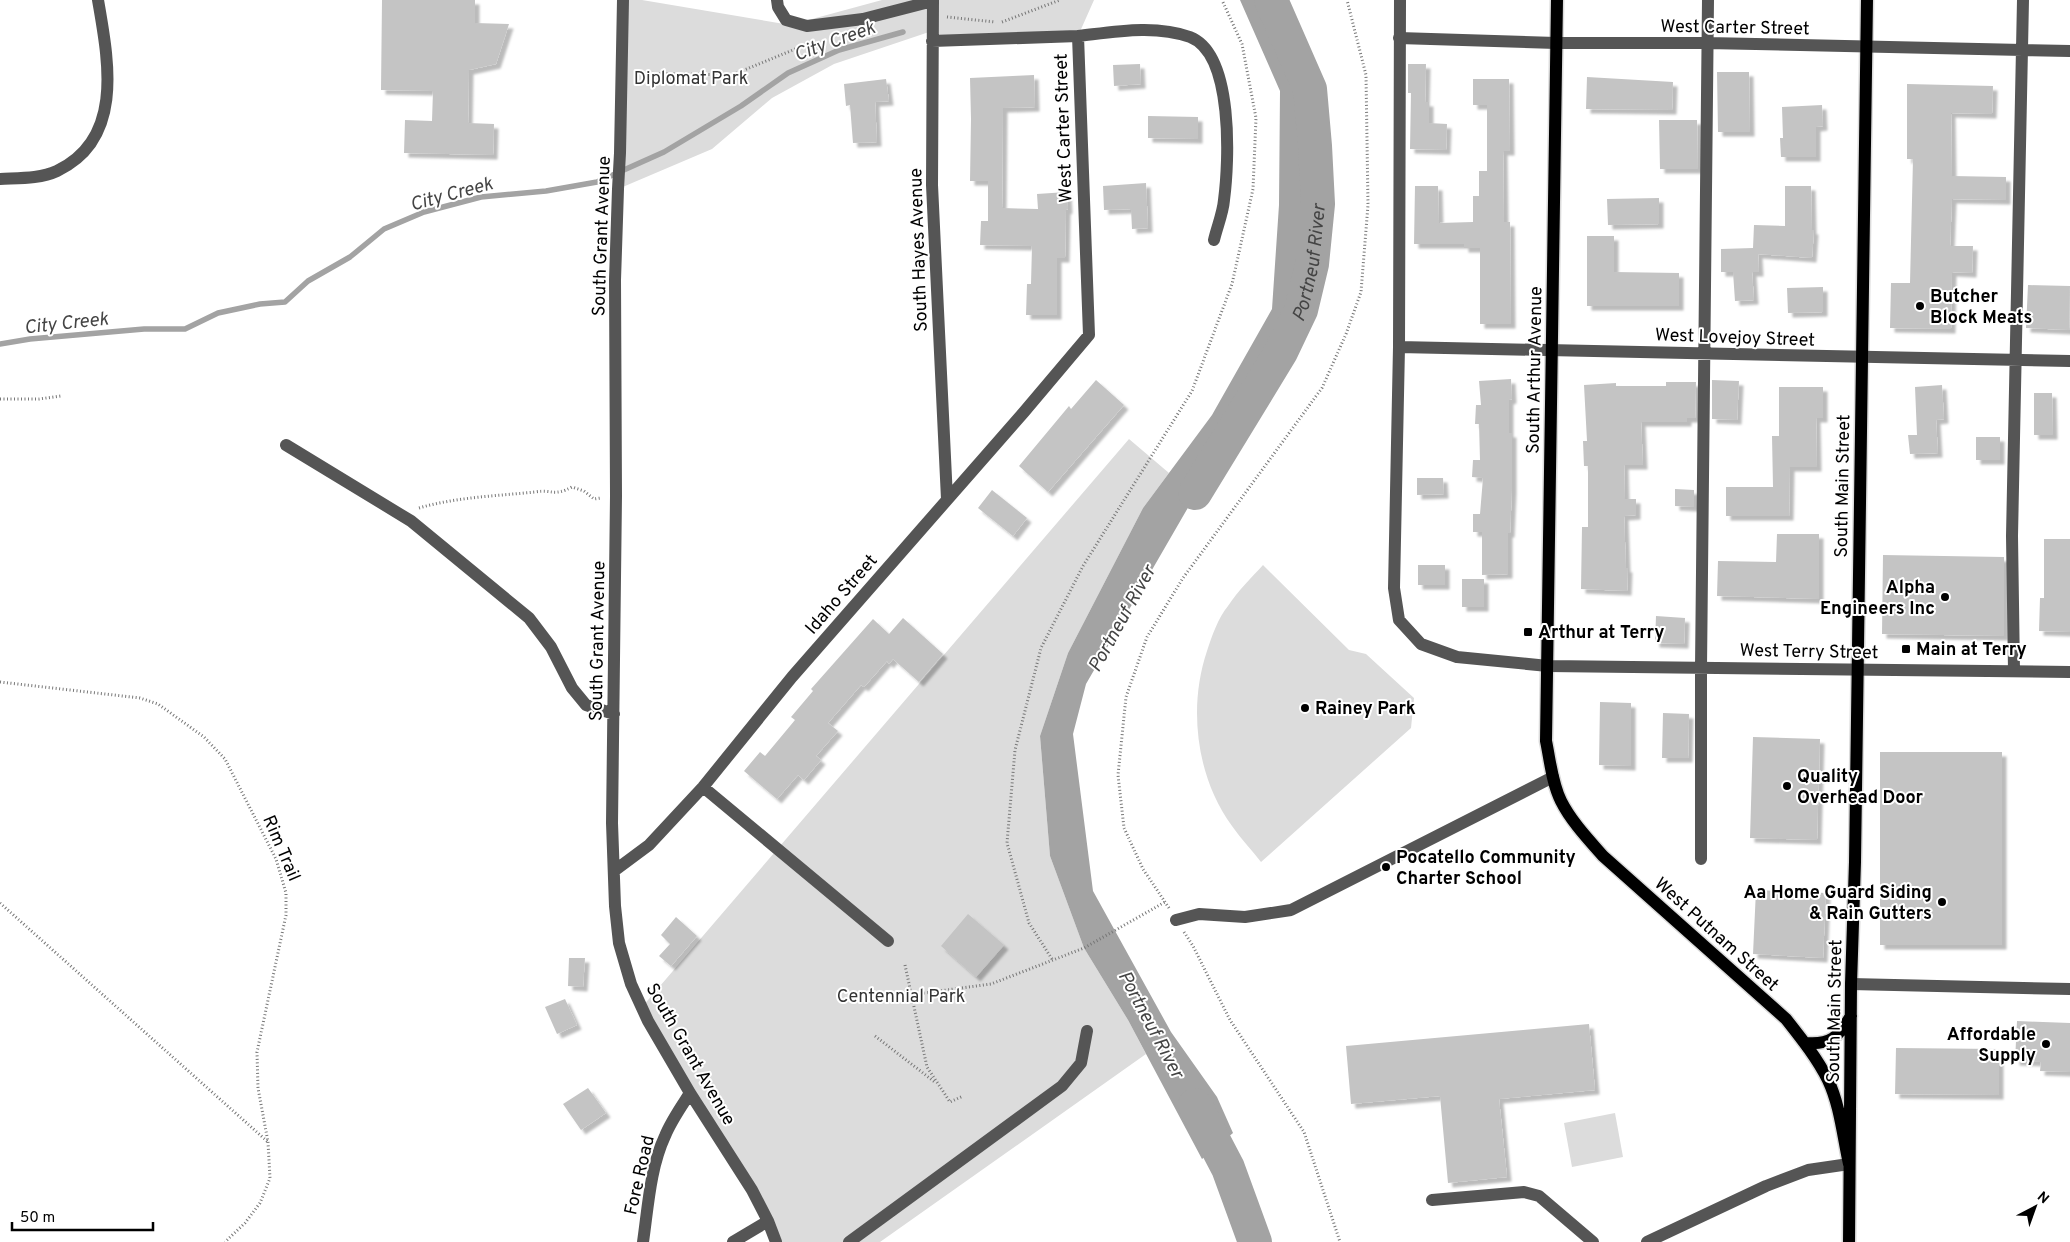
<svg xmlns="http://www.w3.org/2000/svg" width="2070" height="1242" font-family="Overpass,sans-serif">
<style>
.green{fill:#dcdcdc}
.water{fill:#a3a3a3}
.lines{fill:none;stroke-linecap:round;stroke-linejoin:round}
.stream{stroke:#a3a3a3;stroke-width:5.5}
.river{stroke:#a3a3a3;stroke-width:34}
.building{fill:#c4c4c4;filter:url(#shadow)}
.major-casing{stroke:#dbdbdb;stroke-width:15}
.path{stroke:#777;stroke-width:3;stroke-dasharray:1 2.5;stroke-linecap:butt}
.minor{stroke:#555;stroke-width:12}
.major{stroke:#000;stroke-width:12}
.poi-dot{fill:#000;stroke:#fff;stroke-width:2}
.labels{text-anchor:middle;stroke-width:4;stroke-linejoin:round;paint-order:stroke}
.street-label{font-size:18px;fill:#000;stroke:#fff}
.park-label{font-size:18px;fill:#333;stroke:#fff}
.poi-label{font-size:18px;font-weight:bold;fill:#000;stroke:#fff;text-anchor:start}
.water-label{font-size:19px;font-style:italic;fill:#444;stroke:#fff}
</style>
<defs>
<filter id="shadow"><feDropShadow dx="4.5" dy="4.5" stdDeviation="1" flood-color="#0004"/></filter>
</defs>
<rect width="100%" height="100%" fill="#fff"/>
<path class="green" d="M623 0H642L790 25 882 0H1094L1078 36 932 41V31L834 64 772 98 712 149 618 189Z
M1129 439 1169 473 1143 508 1068 653 1040 736 1050 856 1084 948 1128 1020 1146 1054 880 1242H776L642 1007Z
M1263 565 1349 650 1366 654 1414 698 1411 728 1261 862C1252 850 1241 839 1232 826 1196 777 1188 707 1207 651 1212 636 1218 618 1228 606 1238 591 1251 578 1263 565Z
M1615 1113 1623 1157 1572 1167 1564 1123Z"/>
<path class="water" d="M1240 0H1282L1306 80 1318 204 1293 326 1086 684 1073 734 1093 891 1171 1032 1217 1097 1233 1133 1202 1159 1128 1020 1084 948 1050 856 1040 736 1068 653 1143 508 1212 415 1272 309 1279 205 1280 91Z"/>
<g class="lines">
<path class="stream" d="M0 344 30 339 144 329H185L218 313 260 304 285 302 308 281 350 257 384 229 424 212 481 197 546 191 597 182 664 152 741 106 788 73 839 50 903 32"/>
<g class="river">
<path id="s1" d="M1195 493 1281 352 1301 310 1312 264 1318 204 1315 146 1310 89 1271 0"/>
<path d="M1195 1105 1228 1168 1255 1242"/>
</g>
</g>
<path class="building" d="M382 0H475V23L509 24 496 64 469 70 468 123 494 124 493 155 404 153 405 120 432 121 433 91 381 90Z
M1140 64 1141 84 1114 86 1113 65Z
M1408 64H1426L1425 102H1429V123L1447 124 1446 150 1410 149 1411 93H1408Z
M1717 72H1749L1750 132H1718Z
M1034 75 1035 107 1003 108 1002 208 1038 209 1037 194 1067 192 1068 209 1066 210 1065 258H1057V315H1026L1027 284H1031L1032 246 980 245 981 221H988V181H970L971 119 970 78Z
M1587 77 1673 82 1672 110 1586 109Z
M886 79 889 101 875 102 877 142 853 143 850 105 846 106 844 84Z
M1473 79H1509L1510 151H1503L1504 222H1510L1511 324H1480V248H1464V244H1414L1415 186H1438L1439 223 1473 222V196H1479V171H1487V105H1473Z
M1907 84 1993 86 1992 114 1951 113 1952 176 2006 177V200L1952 199 1950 246H1973L1972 273 1952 272 1951 329 1890 328 1891 283H1910L1913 159H1907Z
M1822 105 1823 126 1816 127V157H1781L1780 138H1783L1782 107Z
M1148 116 1198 117V139L1148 138Z
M1659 120H1697L1698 169H1660Z
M1146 183 1148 228 1132 229 1131 209 1104 210 1103 186Z
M1785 186H1811L1812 230H1814L1812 258 1758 254 1759 272H1752L1754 300 1735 301 1733 272H1721V249L1753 248 1754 225 1785 226Z
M1659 198V224L1608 225 1607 199Z
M1587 236H1614V272L1679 273V306H1587Z
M2028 285 2070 286 2069 330 2026 328Z
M1823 287V312L1788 313 1787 288Z
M1511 379 1512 399 1509 400V433H1512V489L1510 533H1508V574L1482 575V532H1473V514H1480L1483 478 1472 477 1473 460H1480L1479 424H1475L1476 405H1481L1479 381Z
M1096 380 1124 405 1048 492 1019 466 1069 406 1071 409Z
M1712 380 1739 381 1737 420 1712 419Z
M1666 382H1696L1695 418H1687V422H1641L1643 465H1624L1625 499H1636V515L1624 516 1626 568H1628L1627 591 1581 589 1582 527H1588V466H1584L1583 441H1587L1584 385 1616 383V386H1666Z
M1942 385 1944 419 1936 420 1938 453 1910 454 1908 435H1917L1915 387Z
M1779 387H1823V418H1816L1817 467H1790L1789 516H1726V487H1773L1772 436H1779Z
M2034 393H2052L2053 435H2034Z
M1976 437H2000V460H1976Z
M1417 478H1443L1444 494 1417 495Z
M1675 489 1694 490V507L1675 506Z
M992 490 1027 518 1013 536 978 508Z
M1777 534H1819V599L1717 596 1718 561 1776 562Z
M2044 539H2070V632L2039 631 2040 598H2044Z
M1883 555 2004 557V636L1882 634Z
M1418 565H1445V585H1418Z
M1462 579H1484V607H1462Z
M1656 616 1685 618 1684 644 1655 643Z
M903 618 943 654 919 682 893 659 889 664 887 661 864 687 861 685 828 723 838 731 816 756 821 760 804 780 798 775 777 799 744 771 760 752 765 756 795 720 791 717 813 691 811 689 873 619 889 634Z
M1600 702 1631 703V766L1599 765Z
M1663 713 1689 714 1688 758H1662Z
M1753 737 1820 739 1817 840 1750 838Z
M1880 752H2002V945H1880Z
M1756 890 1826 893 1823 958 1753 954Z
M968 914 1004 945 976 977 941 946Z
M676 917 697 936 671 966 659 956 670 944 661 935Z
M569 958H585L583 987 568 986Z
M565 999 577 1025 557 1034 545 1007Z
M2017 1021 2070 1023V1072L2040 1071 2041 1062 2015 1061Z
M1589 1024 1595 1090 1499 1099 1507 1177 1448 1183 1440 1096 1351 1104 1346 1046Z
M1896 1048 1999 1049V1095L1895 1094Z
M588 1088 606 1113 581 1130 563 1104Z"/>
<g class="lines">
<g class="major-casing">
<path id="major" d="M1557 0 1546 741C1550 760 1552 783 1561 801 1571 821 1588 839 1603 856L1786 1019C1801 1038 1817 1058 1828 1080 1840 1105 1843 1137 1849 1164
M1806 1043C1831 1045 1838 1037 1851 1016
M1849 1242 1851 984 1855 862 1867 0"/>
</g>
<path class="path" d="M947 17 995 22
M1002 22 1060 0
M635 73 732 75 810 43
M0 399H39L61 396
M419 508C457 497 496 496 535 492 553 489 553 497 572 487L584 491 594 499 601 498
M0 682 140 698 158 704 204 737 225 759 276 859 286 893V915L257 1052 258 1088 268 1142 270 1178 260 1203 245 1223 225 1242
M0 903 268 1142
M1169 908 1143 869 1124 828 1118 775 1126 697 1147 637 1183 578 1322 388 1346 334 1361 292 1368 205 1366 75 1347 0
M1184 932 1193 946 1230 1020 1304 1132 1340 1242
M1052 959 1029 923 1007 843 1015 750 1041 648 1083 566 1192 391 1232 284 1253 189 1256 118 1242 44 1222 0
M905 965 927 1067 950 1102 963 1096
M910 995 991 984 1084 948 1165 902
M875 1036 936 1083"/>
<path class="minor" d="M623 0 620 153 618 189 615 280 616 496 612 823 615 906 619 943 631 984 648 1021 690 1093 752 1190 768 1221 776 1242
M777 0 778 7 786 20 807 26 863 19 933 1
M933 0 932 185 947 499
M1400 0 1399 347 1394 588 1399 620 1421 644 1457 657 1548 666 2070 672
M1078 36C1113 32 1155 24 1190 37 1234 54 1229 162 1224 200 1223 213 1217 227 1214 240
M1399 38 1556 43H1707L2070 51
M0 179C18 178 40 179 57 171 125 139 108 59 98 0
M1399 347 2070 361
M286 445 411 521 529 618 551 647 572 688 586 705 614 714
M2014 671 2012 536 2023 0
M703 787 888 941
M1701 859V668L1708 0
M614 871 649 845 703 787 792 677 1024 412 1089 335 1078 36 932 41
M1176 920 1199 914 1245 917 1291 910 1553 777
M1851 984 2070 989
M1432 1200 1524 1192 1539 1196 1593 1242
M643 1242C648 1208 650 1168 665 1136 671 1121 681 1107 690 1093
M733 1242 768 1221
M849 1242 1062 1086 1081 1063 1087 1031
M1647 1242 1766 1186 1808 1170 1849 1164"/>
<use href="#major" class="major"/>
</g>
<g class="poi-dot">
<circle cx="1920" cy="306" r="5"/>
<circle cx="1945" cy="597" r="5"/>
<rect x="1523" y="627" width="10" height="10" rx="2.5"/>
<rect x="1901" y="644" width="10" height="10" rx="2.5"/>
<circle cx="1305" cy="708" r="5"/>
<circle cx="1787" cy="786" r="5"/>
<circle cx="1386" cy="867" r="5"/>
<circle cx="1942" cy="902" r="5"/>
<circle cx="2046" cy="1044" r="5"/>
</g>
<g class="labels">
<g class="street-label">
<text transform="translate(1735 27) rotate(1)" y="6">West Carter Street</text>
<text transform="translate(1063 128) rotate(-92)" y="6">West Carter Street</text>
<text transform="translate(601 236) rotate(-88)" y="6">South Grant Avenue</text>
<text transform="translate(918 250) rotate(-92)" y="6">South Hayes Avenue</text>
<text transform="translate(1735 337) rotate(2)" y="6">West Lovejoy Street</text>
<text transform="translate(1534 370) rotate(-89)" y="6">South Arthur Avenue</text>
<text transform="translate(1842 486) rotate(-89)" y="6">South Main Street</text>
<text transform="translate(841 594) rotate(-49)" y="6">Idaho Street</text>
<text transform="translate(597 641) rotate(-89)" y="6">South Grant Avenue</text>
<text transform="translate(1809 651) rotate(1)" y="6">West Terry Street</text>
<text transform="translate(282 848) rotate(67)" y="6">Rim Trail</text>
<text transform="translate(1717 934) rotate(42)" y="6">West Putnam Street</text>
<text transform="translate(1834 1011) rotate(-89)" y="6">South Main Street</text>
<text transform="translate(691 1054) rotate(60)" y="6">South Grant Avenue</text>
<text transform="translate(639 1175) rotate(-77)" y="6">Fore Road</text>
</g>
<g class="park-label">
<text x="691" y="84">Diplomat Park</text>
<text x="901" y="1002">Centennial Park</text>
</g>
<g class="poi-label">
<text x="1930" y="302">Butcher<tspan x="1930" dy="21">Block Meats</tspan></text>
<text x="1935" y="593" text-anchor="end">Alpha<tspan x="1935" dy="21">Engineers Inc</tspan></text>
<text x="1538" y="638">Arthur at Terry</text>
<text x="1916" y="655">Main at Terry</text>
<text x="1315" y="714">Rainey Park</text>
<text x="1797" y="782">Quality<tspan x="1797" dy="21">Overhead Door</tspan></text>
<text x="1396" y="863">Pocatello Community<tspan x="1396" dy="21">Charter School</tspan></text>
<text x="1932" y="898" text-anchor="end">Aa Home Guard Siding<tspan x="1932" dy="21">&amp; Rain Gutters</tspan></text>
<text x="2036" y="1040" text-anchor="end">Affordable<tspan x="2036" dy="21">Supply</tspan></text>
</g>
<g class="water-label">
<text transform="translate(834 40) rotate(-20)" y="7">City Creek</text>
<text transform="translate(451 193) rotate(-15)" y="7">City Creek</text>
<text dy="7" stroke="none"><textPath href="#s1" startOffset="260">Portneuf River</textPath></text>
<text transform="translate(66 322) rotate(-6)" y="7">City Creek</text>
<text transform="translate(1121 618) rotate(-61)" y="7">Portneuf River</text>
<text transform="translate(1152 1024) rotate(62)" y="7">Portneuf River</text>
</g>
</g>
<g transform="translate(2035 1207) rotate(41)" stroke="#ffffff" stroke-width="4" paint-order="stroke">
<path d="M0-4L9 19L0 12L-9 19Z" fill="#000000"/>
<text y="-8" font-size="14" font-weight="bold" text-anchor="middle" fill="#000000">N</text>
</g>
<path d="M12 1222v8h141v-8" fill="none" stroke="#000000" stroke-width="2.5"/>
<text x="20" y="1222" font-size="15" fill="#000000" stroke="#ffffff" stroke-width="4" paint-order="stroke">50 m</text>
</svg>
